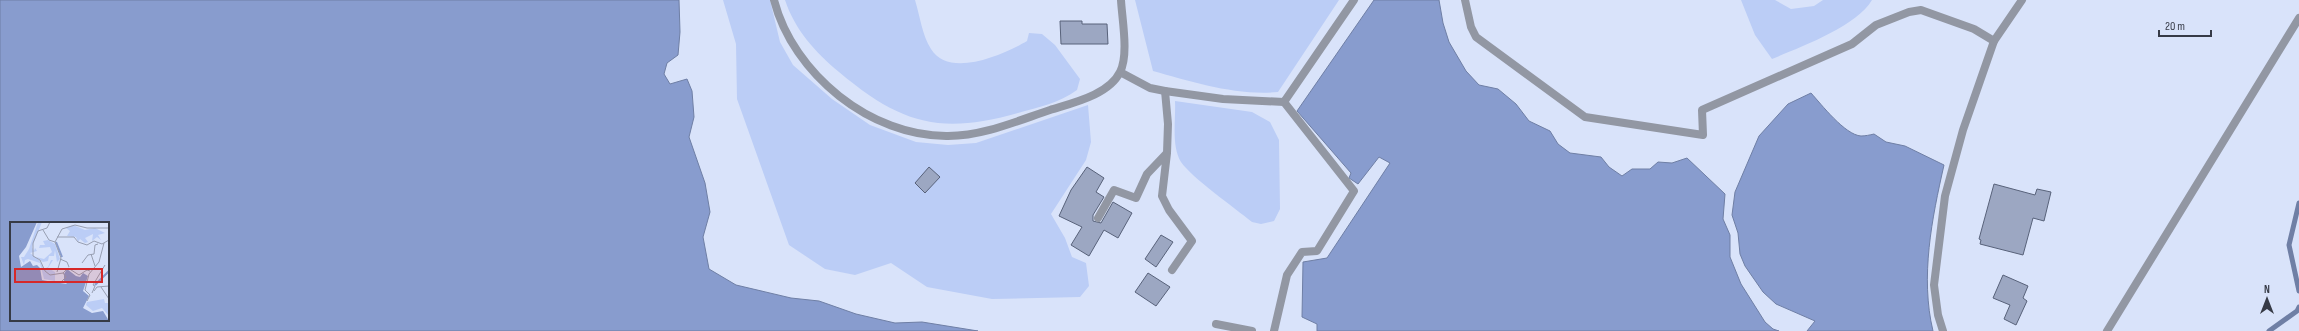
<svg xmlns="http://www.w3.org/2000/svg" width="2299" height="331" font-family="'Sofia Sans Condensed',sans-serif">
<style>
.green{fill:#bbcdf6}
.water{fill:#889cce;stroke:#6f7fa5;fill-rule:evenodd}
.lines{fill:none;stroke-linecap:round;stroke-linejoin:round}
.stream{stroke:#6f7fa5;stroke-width:5}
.building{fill:#9ca7c2;stroke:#58627a}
.service{stroke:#9297a3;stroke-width:8}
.minor{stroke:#9297a3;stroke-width:8}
.inset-river{fill:none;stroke:#889cce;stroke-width:2}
.inset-road{fill:none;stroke:#989fb2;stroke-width:1}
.view{fill:#d62828;fill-opacity:0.15;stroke:#d62828;stroke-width:2}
.inset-edge{fill:none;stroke:#363a46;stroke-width:2}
</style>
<rect width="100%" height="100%" fill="#d9e3fa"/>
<path class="green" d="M723 0H770L780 42 793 65 832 99 870 125 916 142 948 145 976 143 1088 105 1091 142 1086 160 1051 214 1065 238 1072 257 1086 263 1089 286 1080 297 992 299 927 287 891 263 855 275 825 269 789 245 737 99 736 44Z
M785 0H915C920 16 922 35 931 49 949 79 1005 54 1027 41L1029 33 1042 34 1055 45 1080 79 1077 90C1059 103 1039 107 1018 113 940 135 901 124 839 72 815 52 795 30 785 0Z
M1135 0H1339L1278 92C1237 96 1192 82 1153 71Z
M1741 0H1775L1791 9 1814 6 1823 0H1872C1856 27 1800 47 1772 59L1755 35Z
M1175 101 1252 112 1270 122 1279 140 1280 209 1274 221 1261 224 1252 222C1235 208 1192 178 1181 162 1171 146 1176 119 1175 101Z"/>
<path class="water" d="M0 0H679L680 32 678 55 667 63 664 74 670 84 687 79 692 91 694 117 689 137 705 183 710 212 703 237 709 269 736 285 791 298 819 301 856 314 895 323 922 322 978 331H0ZM11 223H108V320H11Z
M1374 0H1439L1443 23 1449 42 1466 71 1479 85 1498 89 1516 104 1529 121 1550 131 1558 144 1570 153 1601 157 1609 167 1622 176 1632 169H1650L1658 162 1672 163 1687 158 1725 194 1723 219 1730 235V257L1741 284 1765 322 1773 329 1779 331H1317V324L1302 317 1303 262 1327 258 1390 163 1379 157 1358 184 1349 178 1351 173 1297 111Z
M1811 93C1821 104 1845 135 1861 136 1865 136 1870 135 1874 134L1886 142 1905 146 1944 165C1932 218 1920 277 1933 331H1807L1815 321 1776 304 1763 292 1745 266 1740 254 1738 233 1732 215 1735 192 1759 136 1788 104Z"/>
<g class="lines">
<path class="stream" d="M2299 203 2289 245 2299 291
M2269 331 2297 311 2299 307"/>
</g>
<path class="building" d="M1060 21H1082V24H1107L1108 44H1061Z
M929 167 940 177 925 193 915 183Z
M1087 167 1104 178 1096 192 1104 197 1093 215V221L1101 223 1113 202 1132 213 1118 238 1104 230 1089 256 1071 245 1082 227 1059 216 1071 190Z
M1994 184 2035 195 2037 189 2051 192 2044 221 2033 218 2023 255 1980 244 1981 240 1979 239Z
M1161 235 1173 242 1156 267 1145 259Z
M1148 273 1170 287 1156 306 1135 292Z
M2003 275 2028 286 2023 298 2027 301 2016 325 2004 319 2010 305 1993 298Z"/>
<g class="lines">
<path class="service" d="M1167 153 1162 196 1169 210 1192 241 1172 270
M1098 218 1114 190 1136 198 1147 174 1167 153 1168 124 1165 91
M1216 324 1252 331
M1274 331 1287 275 1302 252 1317 251 1354 191 1284 102
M1943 331 1938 315 1934 285 1945 196 1963 130 1994 41"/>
<path class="minor" d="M774 0C793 74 871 137 948 136 983 136 1017 121 1050 110 1072 103 1109 95 1120 72 1129 55 1122 19 1121 0
M1465 0 1471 27 1476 37 1585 117 1703 135 1702 110 1852 44 1876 25 1909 12 1921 10 1974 29 1994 41 2022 0
M1120 72 1150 88 1165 91 1223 99 1284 102 1354 0
M2107 331 2299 18"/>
</g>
<g transform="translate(10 222)">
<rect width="99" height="99" fill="#d9e3fa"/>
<path d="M28 0H32L22 25 24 29 25 26 27 29 20 31 29 38 34 47 38 45 41 38H43L38 46 45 50V59L34 57 30 41 18 37 15 38 14 43 11 35H14L19 27ZM63 3 75 8 85 6 95 11 88 13 91 18 87 15 82 19 83 12 75 16 78 20 75 21 70 17 68 20 66 15 57 14 60 9 56 6ZM38 18 45 22 50 37 47 40 45 28 44 34H39L38 39 33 40 26 35 34 37 42 30 40 25 29 26 30 23H35L33 19ZM94 77 95 81H99V94L92 86 83 89 76 83 77 80Z" fill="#bbcdf6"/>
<path d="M0 0H27L16 25 9 34 11 45 20 39 23 44 27 43 30 46 32 58 43 60 57 62 54 59V52L57 47 66 54 70 55 73 51 78 54 73 69 79 74 73 86 82 91 93 89 99 99H0Z" fill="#889cce"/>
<path class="inset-river" d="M46 20 52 35M85 63 99 49"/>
<path class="inset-road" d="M40 0 37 6 28 9 23 21V34L30 38 35 49 40 53 53 51 58 46 69 53 77 48 80 49M33 8 39 18 45 20M47 15H64L68 20 77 23 84 19 92 22 99 18M81 32 85 44M50 37 57 40 59 45M72 41 78 33 84 32 85 23 88 22M47 50 51 36 45 20 52 7 65 3 77 6H99M51 60 56 55 53 51M91 65 99 77M84 69 87 65 99 64M82 71 85 64 83 63 95 43M77 79 80 73 75 68 79 52 89 40 94 21"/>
<path class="view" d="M5 47H92V60H5Z"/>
<rect width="99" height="99" class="inset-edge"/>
</g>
<g transform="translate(2267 299)" stroke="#d9e3fa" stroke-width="3" paint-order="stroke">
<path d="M0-3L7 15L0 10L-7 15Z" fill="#363a46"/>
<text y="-6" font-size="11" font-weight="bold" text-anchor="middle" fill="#363a46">N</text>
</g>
<path d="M2159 30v6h52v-6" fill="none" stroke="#363a46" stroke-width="2"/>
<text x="2165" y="30" font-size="12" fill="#363a46" stroke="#d9e3fa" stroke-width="3" paint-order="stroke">20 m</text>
</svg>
